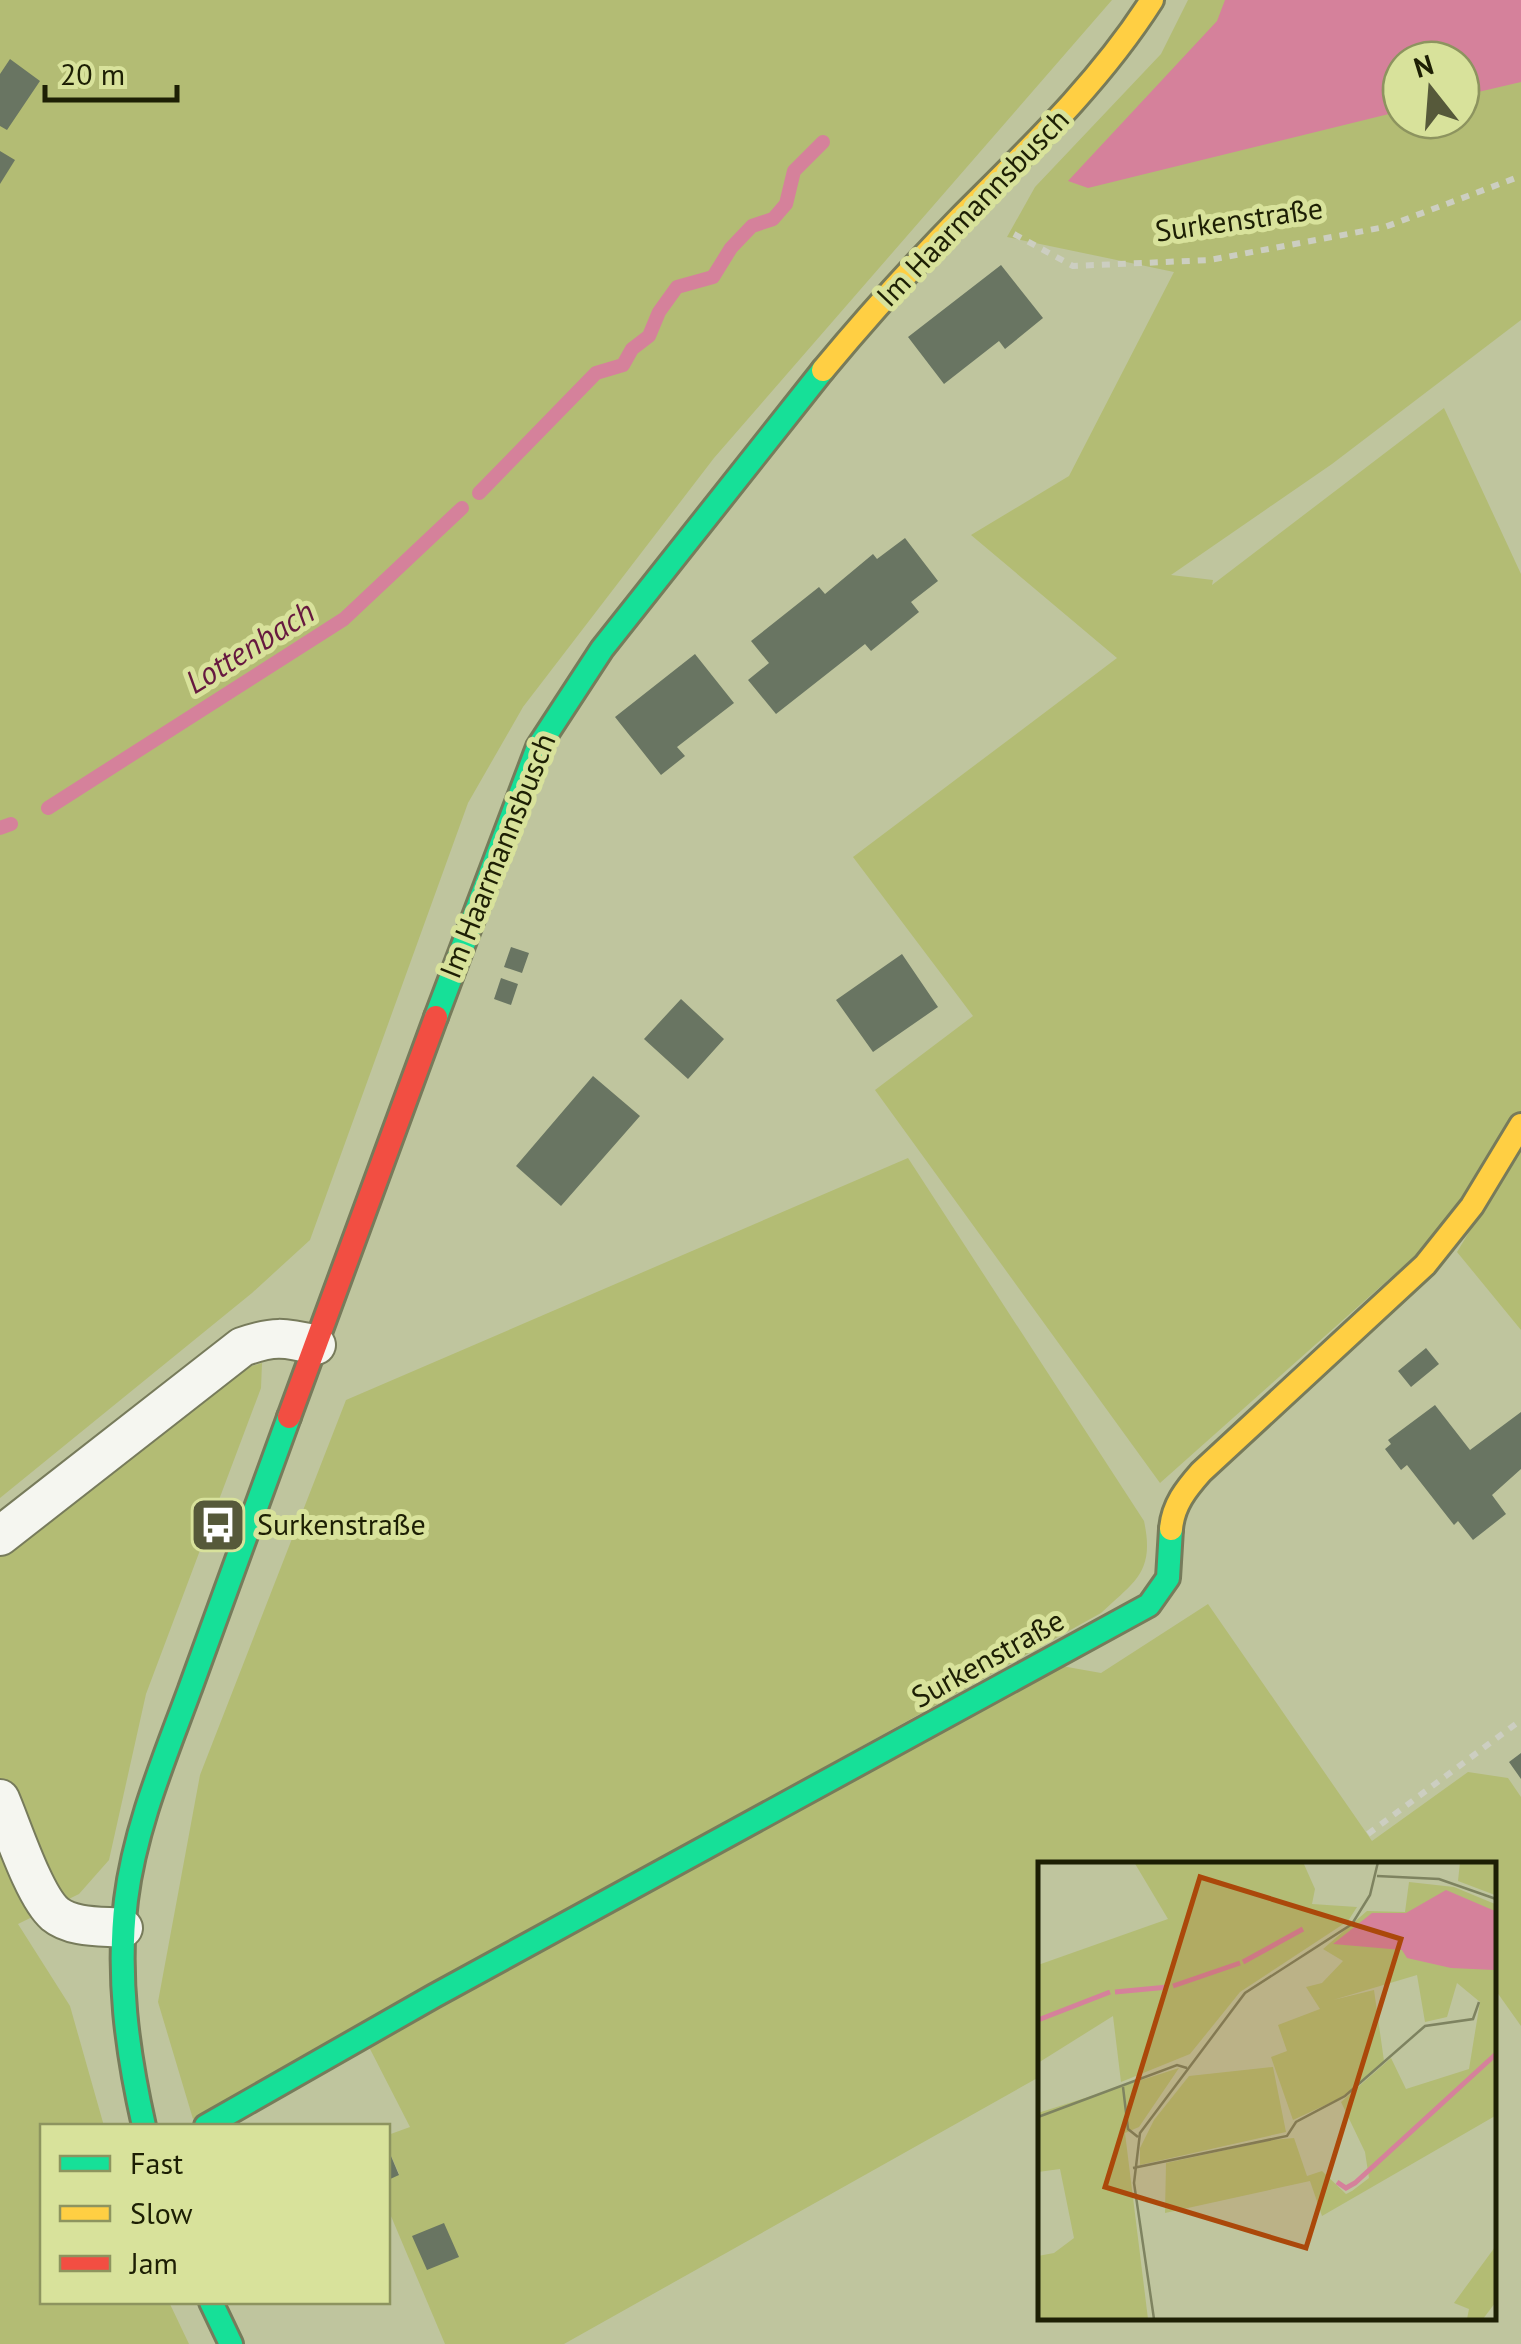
<svg xmlns="http://www.w3.org/2000/svg" width="1521" height="2344" font-family="'PT Sans',sans-serif">
<style>
.green{fill:#b3bc74;fill-rule:evenodd}
.water{fill:#d5819b}
.lines{fill:none;stroke-linecap:round;stroke-linejoin:round}
.stream{stroke:#d5819b;stroke-width:14}
.building{fill:#697562}
.street-casing{stroke:#777b5b;stroke-width:42}
.fast-casing{stroke:#777b5b;stroke-width:28}
.slow-casing{stroke:#777b5b;stroke-width:28}
.jam-casing{stroke:#777b5b;stroke-width:28}
.path{stroke:#cccec1;stroke-width:6;stroke-dasharray:8 8;stroke-linecap:butt}
.street{stroke:#f5f6f0;stroke-width:38}
.fast{stroke:#16e098;stroke-width:22}
.slow{stroke:#ffcf43;stroke-width:22}
.jam{stroke:#f24e42;stroke-width:22}
.labels{text-anchor:middle;stroke-width:10;stroke-linejoin:round;paint-order:stroke}
.street-label{font-size:30px;fill:#1d1f04;stroke:#d8e29b}
.poi-label{font-size:30px;fill:#1d1f04;stroke:#d8e29b;text-anchor:start}
.water-label{font-size:32px;font-style:italic;fill:#66193f;stroke:#d8e29b}
.inset-river{fill:none;stroke:#d5819b;stroke-width:5}
.inset-road{fill:none;stroke:#7e8360;stroke-width:2.5}
.view{fill:#ab480a;fill-opacity:0.15;stroke:#ab480a;stroke-width:5}
.inset-edge{fill:none;stroke:#1d1f04;stroke-width:5}
</style>
<rect width="100%" height="100%" fill="#bfc59e"/>
<path class="green" d="M0 0H1112L714 458 523 707 468 803 310 1240 252 1293 0 1498Z
M1188 0H1521V320L1332 464 1171 575 1213 580 1212 585 1444 408 1521 574V1123L1471 1206 1160 1483 875 1090 973 1016 853 857 1117 658 971 535 1069 476 1174 272 1007 237 1035 187 1161 54ZM1401 60H1461V120H1401Z
M1521 1147V1330L1457 1252Z
M908 1158 1144 1521C1155 1572 1135 1581 1101 1613L193 2119 158 2002 200 1775 346 1400Z
M262 1363 261 1388 146 1694 109 1860 79 1894 18 1924 70 2006 104 2126H42V2302H169L189 2344H0V1555L36 1522 236 1371Z
M1208 1604 1372 1841 1468 1772 1508 1778 1521 1797V2026L1494 1988V1864H1041V2076L564 2344H445L388 2209V2180L399 2174 388 2149V2135L410 2127 369 2047 1056 1665 1101 1673Z"/>
<path class="water" d="M1225 0H1521V82L1461 96V60H1401V111L1088 188 1068 181 1217 21Z"/>
<g class="lines">
<path class="stream" d="M479 493 596 373 623 365 632 349 649 336 659 312 677 287 713 277 731 248 752 226 773 219 786 204 794 171 823 142
M48 808 344 619 462 508
M0 828 11 824"/>
</g>
<path class="building" d="M10 59 40 81 7 130 0 126V74Z
M0 151 15 160 0 184Z
M1001 265 1043 318 1005 349 999 341 944 384 908 337Z
M905 538 938 581 911 602 919 612 871 651 865 644 776 714 748 680 769 663 751 641 819 587 825 594 873 554 877 559Z
M695 654 734 703 677 747 685 756 661 775 615 717Z
M511 947 529 953 522 973 504 967Z
M902 954 938 1007 873 1052 836 1000Z
M501 978 518 984 511 1005 494 999Z
M681 999 724 1039 688 1079 644 1039Z
M593 1076 640 1116 561 1206 516 1166Z
M1426 1348 1439 1364 1411 1387 1398 1371Z
M1435 1405 1470 1450 1521 1412V1469L1492 1495 1506 1514 1473 1540 1458 1521 1454 1525 1407 1465 1401 1470 1385 1449 1391 1444 1388 1440Z
M1521 1753V1779L1509 1762Z
M388 2149 399 2175 388 2180Z
M444 2223 459 2257 427 2270 412 2236Z"/>
<g class="lines">
<g class="street-casing">
<path id="street" d="M0 1536 242 1347C273 1336 284 1337 316 1345
M0 1799C12 1827 34 1896 55 1914 72 1928 102 1926 123 1928"/>
</g>
<g class="fast-casing">
<path id="fast" d="M436 1017 538 747 602 649 823 370
M144 2126C127 2051 117 1976 126 1900 135 1827 165 1757 190 1689 223 1598 256 1507 289 1417
M206 2126 434 1996 1149 1605 1168 1578 1171 1529
M211 2302 231 2344"/>
</g>
<g class="slow-casing">
<path id="slow" d="M823 370C867 317 913 266 961 217 1030 148 1099 83 1152 0
M1171 1529C1173 1505 1186 1489 1201 1472L1425 1265 1472 1206 1521 1125"/>
</g>
<g class="jam-casing">
<path id="jam" d="M289 1417 436 1017"/>
</g>
<path class="path" d="M1014 234 1073 266 1210 260 1385 227 1521 176
M1368 1834 1521 1720"/>
<use href="#street" class="street"/>
<use href="#fast" class="fast"/>
<use href="#slow" class="slow"/>
<use href="#jam" class="jam"/>
</g>
<defs>
<g id="bus-square" transform="scale(2.875)"><rect x="-9" y="-9" width="18" height="18" rx="4" fill="#56593a" stroke="#d8e29b"/><path d="M-5-6H5V4H4V6H2V4H-2V6H-4V4H-5ZM-3.5-4V0h7V-4ZM-3.5 1.2v1.5H-2V1.2ZM2 1.2v1.5H3.5V1.2Z" fill="#fff"/></g>
</defs>
<g fill-rule="evenodd">
<use href="#bus-square" x="218" y="1525"/>
</g>
<g class="labels">
<g class="street-label">
<text transform="translate(973 208) rotate(-46)" y="10">Im Haarmannsbusch</text>
<text transform="translate(1239 220) rotate(-8)" y="10">Surkenstraße</text>
<text transform="translate(498 856) rotate(-68)" y="10">Im Haarmannsbusch</text>
<text transform="translate(988 1659) rotate(-29)" y="10">Surkenstraße</text>
</g>
<g class="poi-label">
<text x="257" y="1535">Surkenstraße</text>
</g>
<g class="water-label">
<text transform="translate(250 647) rotate(-32)" y="11">Lottenbach</text>
</g>
</g>
<g transform="translate(1038 1862)">
<rect width="458" height="458" fill="#bfc59e"/>
<path d="M96 0H265L277 27 274 42 319 45 310 59 202 130 152 192 83 220 75 154 0 201V103L130 57ZM422 0H457V33L420 19ZM371 20 416 25 457 42V254L284 354 272 319 127 351 128 301 234 278 256 276 269 314 284 309 308 332 314 329 331 316 327 290 303 240 353 196 368 227 431 207 442 140 419 121 409 155 387 160 379 113 295 138 336 128 346 199 307 234 255 258 233 195 249 189 240 163 282 147 268 125 284 121 305 99 285 87 329 49 367 50ZM235 205 248 270 102 303V286L116 258 151 214ZM141 206 101 265 87 271 110 457H0V394L16 391 36 376 22 307 0 310V251ZM457 385V441L445 457H429L431 447 416 441Z" fill="#b3bc74"/>
<path d="M408 28 457 49V108L413 106 369 96 364 88 295 82 334 51H368Z" fill="#d5819b"/>
<path class="inset-river" d="M205 100 265 67M135 124 202 101M77 130 130 125M0 158 72 130M299 320 308 326 317 321 458 192"/>
<path class="inset-road" d="M339 14 401 17 458 37M85 225 90 267 100 275M0 255 139 203 149 206M95 306 249 274 258 260 307 234 387 164 435 157 441 140M116 457 96 321 102 271 207 131 314 62 332 33 340 0"/>
<path class="view" d="M162 15 363 77 268 386 67 325Z"/>
<rect width="458" height="458" class="inset-edge"/>
</g>
<rect x="40" y="2124" width="350" height="180" fill="#d8e29b" stroke="#8d945f" stroke-width="2.5"/>
<rect x="60" y="2156" width="50" height="15" fill="#16e098" stroke="#8d945f" stroke-width="2.5"/>
<text x="130" y="2174" font-size="30" fill="#1d1f04">Fast</text>
<rect x="60" y="2206" width="50" height="15" fill="#ffcf43" stroke="#8d945f" stroke-width="2.5"/>
<text x="130" y="2224" font-size="30" fill="#1d1f04">Slow</text>
<rect x="60" y="2256" width="50" height="15" fill="#f24e42" stroke="#8d945f" stroke-width="2.5"/>
<text x="130" y="2274" font-size="30" fill="#1d1f04">Jam</text>
<g transform="translate(1431 90) rotate(343)"><circle r="48" fill="#d8e29b" stroke="#8d945f" stroke-width="2.5"/>
<path d="M0-8L18 38L0 25L-18 38Z" fill="#56593a"/>
<text y="-15" font-size="28" font-weight="bold" text-anchor="middle" fill="#1d1f04">N</text>
</g>
<path d="M45 85v15h132v-15" fill="none" stroke="#1d1f04" stroke-width="5"/>
<text x="60" y="85" font-size="30" fill="#1d1f04" stroke="#d8e29b" stroke-width="8" paint-order="stroke">20 m</text>
</svg>
